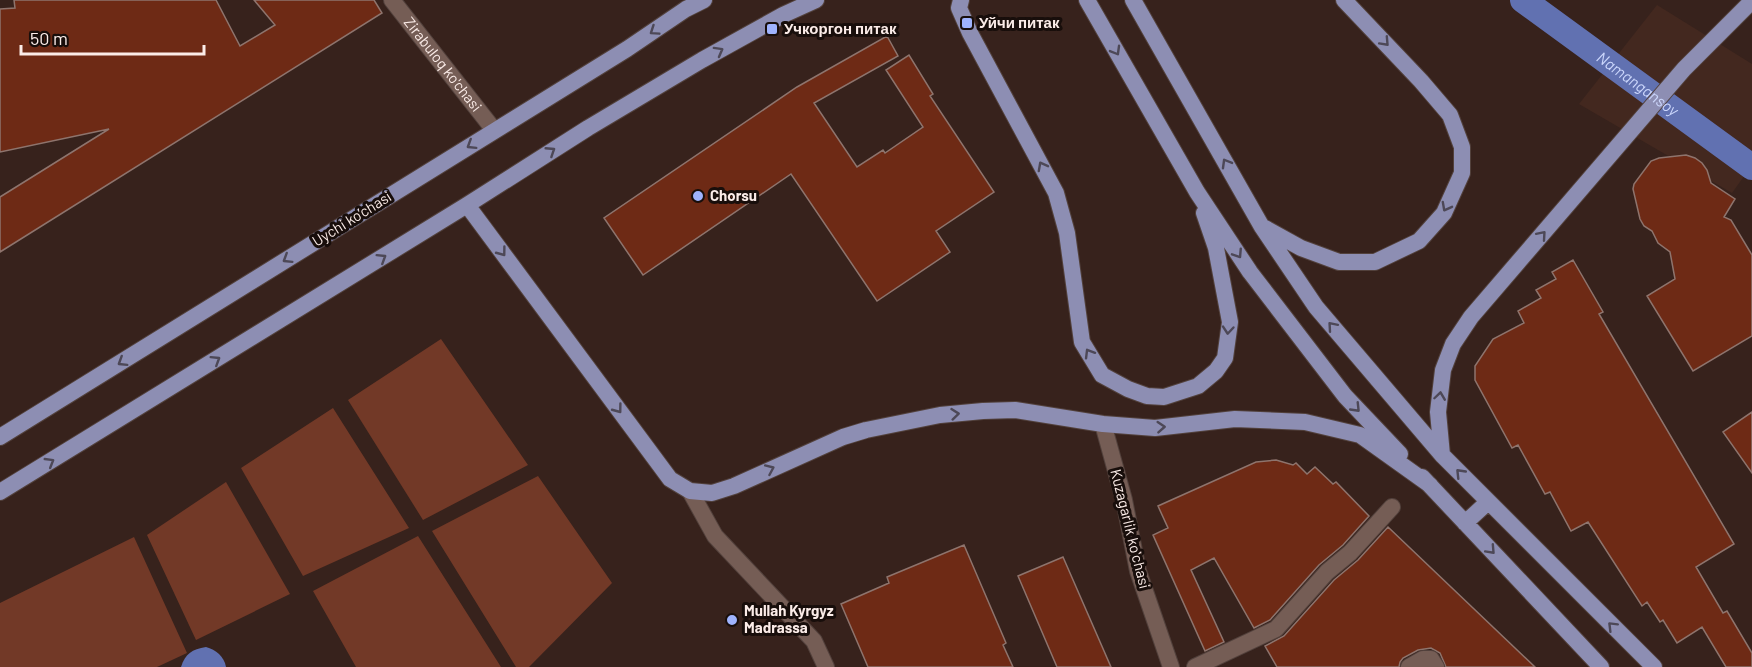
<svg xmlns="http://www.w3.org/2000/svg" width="1752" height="667" font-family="Barlow,sans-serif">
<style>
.built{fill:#43281f}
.green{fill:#723927}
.water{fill:#6171b1}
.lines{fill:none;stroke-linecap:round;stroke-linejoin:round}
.canal{stroke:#6171b1;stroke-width:26}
.building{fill:#6e2a15;stroke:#8e746d;stroke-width:1.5}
.minor-casing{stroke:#52413c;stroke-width:18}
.tertiary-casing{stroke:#52413c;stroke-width:18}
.primary-casing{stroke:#52413c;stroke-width:18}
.minor{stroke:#755d55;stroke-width:16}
.tertiary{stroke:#755d55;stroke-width:16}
.primary{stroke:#8d8eb3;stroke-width:16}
.oneway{stroke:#4d4857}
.poi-dot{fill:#9fb3fd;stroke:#180e0b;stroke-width:2}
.labels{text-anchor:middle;stroke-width:6;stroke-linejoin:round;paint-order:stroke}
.poi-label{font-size:15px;font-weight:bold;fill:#fbece8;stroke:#180e0b;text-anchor:start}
.street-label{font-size:15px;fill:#fbece8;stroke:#180e0b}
.water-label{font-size:16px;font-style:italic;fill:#ccd7fc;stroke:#180e0b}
</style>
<rect width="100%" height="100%" fill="#37221c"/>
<path class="built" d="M1657 5 1752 64V165L1732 193 1579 104Z"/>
<path class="green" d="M441 339 528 465 423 520 348 400Z
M333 408 409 528 303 576 241 468Z
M538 476 612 583 529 667H516L432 531Z
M226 482 290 594 196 640 147 535Z
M418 536 501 667H356L313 591Z
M134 537 187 653 157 667H0V603Z"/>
<path class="water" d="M206 647C216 650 224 656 226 667H181C185 654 192 649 206 647Z"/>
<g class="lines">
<path class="canal" id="s1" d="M1523 0 1752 167"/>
</g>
<path class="building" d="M14 0H216L240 46 275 25 254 0H374L382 13 0 252V197L109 129 0 152V9L15 8Z
M887 36 898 56 814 103 857 167 883 150 885 153 923 127 886 70 909 55 933 94 930 96 994 192 936 231 950 252 877 301 791 174 643 275 604 218 797 87Z
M1686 155 1695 158 1702 163 1707 170 1711 183 1735 199 1724 217 1731 220 1752 255V336L1693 371 1647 296 1675 279 1670 252 1658 243 1652 231 1644 226 1640 219 1633 189 1634 184 1651 161 1659 158Z
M1573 260 1603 312 1599 314 1734 544 1696 567 1723 613 1727 611 1752 653V667H1726L1702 627 1677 643 1663 620 1660 622 1647 602 1642 606 1588 522 1571 531 1550 492 1545 494 1518 445 1512 448 1475 380V366L1493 339 1524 323 1518 311 1541 298 1536 290 1556 279 1552 272Z
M1752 412V473L1723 432Z
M1276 460 1293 465 1296 463 1307 474 1315 467 1333 484 1336 482 1369 516 1343 545 1319 565 1270 620 1254 628 1214 558 1191 570 1224 642 1205 651 1153 535 1168 528 1158 506 1256 462Z
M1388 527 1535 667H1446L1440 653 1431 648 1418 650 1403 658 1400 662 1399 667H1277L1265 646 1284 636 1334 580 1358 560Z
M964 545 1006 643 1003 645 1013 667H868L841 604 889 583 887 577Z
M1063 557 1111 667H1057L1018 576Z"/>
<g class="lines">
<g class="minor-casing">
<g id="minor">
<path id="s2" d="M392 0 494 130"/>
<path d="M690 491 715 536 814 641 826 667"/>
<path d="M1195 667 1276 629 1327 572 1350 553 1392 507"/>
<path d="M1409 667 1423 659H1431L1436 667"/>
</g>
</g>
<g class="tertiary-casing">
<path id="tertiary" d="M1103 424 1124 500 1138 571 1171 667"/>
</g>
<g class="primary-casing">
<path id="primary" d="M961 0 959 8 970 33 1056 193 1067 233 1082 342 1102 375 1128 389 1147 396 1164 397 1198 386 1216 371 1225 358 1230 322 1216 248 1204 213
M1087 0 1197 192 1250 272 1345 396 1400 454
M1133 0 1262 227 1316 307 1442 455 1654 667
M467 205 670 479 690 491 712 493 734 486 843 437 866 430 940 415 983 411 1015 410 1103 424 1155 428 1235 419 1305 422 1360 435 1430 485
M1265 228 1301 248 1339 262H1375L1419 241 1444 213 1462 173V147L1450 115 1421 81 1344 0
M0 437 627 49 686 9 704 0
M1442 455 1438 412 1443 370 1453 344 1471 317 1684 69 1752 1
M1422 477 1601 667
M0 492 467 205 588 128 702 60 783 15 816 0
M1465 523 1488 502"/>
</g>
<use href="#minor" class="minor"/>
<use href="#tertiary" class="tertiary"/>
<use href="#primary" class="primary"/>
</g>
<defs><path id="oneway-chevron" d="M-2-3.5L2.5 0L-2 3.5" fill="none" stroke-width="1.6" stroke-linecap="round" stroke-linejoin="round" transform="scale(1.5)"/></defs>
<g class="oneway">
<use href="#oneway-chevron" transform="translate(654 31) rotate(146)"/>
<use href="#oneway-chevron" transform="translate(1385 42) rotate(47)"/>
<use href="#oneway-chevron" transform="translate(719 51) rotate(-29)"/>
<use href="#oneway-chevron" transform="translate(1116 51) rotate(60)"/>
<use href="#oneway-chevron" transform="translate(471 145) rotate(148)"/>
<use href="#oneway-chevron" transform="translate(551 151) rotate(-33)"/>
<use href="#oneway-chevron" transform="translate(1226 163) rotate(-120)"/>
<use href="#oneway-chevron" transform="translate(1042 166) rotate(-118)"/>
<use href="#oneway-chevron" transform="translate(1446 207) rotate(118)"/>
<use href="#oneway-chevron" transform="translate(1542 235) rotate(-49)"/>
<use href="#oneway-chevron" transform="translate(502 252) rotate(53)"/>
<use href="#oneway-chevron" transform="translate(1238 254) rotate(57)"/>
<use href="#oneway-chevron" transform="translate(382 258) rotate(-32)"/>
<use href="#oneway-chevron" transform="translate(287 259) rotate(148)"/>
<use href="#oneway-chevron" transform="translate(1332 326) rotate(-131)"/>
<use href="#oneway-chevron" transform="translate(1228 330) rotate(95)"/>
<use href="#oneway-chevron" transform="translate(1089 353) rotate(-121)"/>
<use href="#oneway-chevron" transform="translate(216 360) rotate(-32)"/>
<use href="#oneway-chevron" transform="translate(122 362) rotate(148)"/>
<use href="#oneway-chevron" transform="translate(1440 396) rotate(-82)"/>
<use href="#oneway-chevron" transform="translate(1356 408) rotate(46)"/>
<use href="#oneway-chevron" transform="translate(618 409) rotate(53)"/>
<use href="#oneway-chevron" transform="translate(955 414) rotate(-6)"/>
<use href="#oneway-chevron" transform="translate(1161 427) rotate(-4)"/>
<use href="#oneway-chevron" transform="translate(50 462) rotate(-31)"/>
<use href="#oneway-chevron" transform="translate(770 469) rotate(-24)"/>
<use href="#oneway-chevron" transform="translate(1460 473) rotate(-134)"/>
<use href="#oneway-chevron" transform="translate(1491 550) rotate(47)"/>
<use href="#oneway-chevron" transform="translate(1612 626) rotate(-135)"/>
</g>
<g class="poi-dot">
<rect x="961" y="17" width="12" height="12" rx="3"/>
<rect x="766" y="23" width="12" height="12" rx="3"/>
<circle cx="698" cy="196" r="6"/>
<circle cx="732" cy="620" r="6"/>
</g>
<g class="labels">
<g class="poi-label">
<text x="979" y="28">Уйчи питак</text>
<text x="784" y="34">Учкоргон питак</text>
<text x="710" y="201">Chorsu</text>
<text x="744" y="616">Mullah Kyrgyz<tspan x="744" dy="17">Madrassa</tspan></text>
</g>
<g class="street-label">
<text dy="5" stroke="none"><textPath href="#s2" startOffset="82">Zirabuloq ko'chasi</textPath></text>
<text transform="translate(352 219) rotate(-32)" y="5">Uychi ko’chasi</text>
<text transform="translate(1130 529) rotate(76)" y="5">Kuzagarlik koʻchasi</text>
</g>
<g class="water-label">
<text dy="6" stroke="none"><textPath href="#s1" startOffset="142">Namangansoy</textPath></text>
</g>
</g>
<path d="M21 45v9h183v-9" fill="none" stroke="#fbece8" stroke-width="3"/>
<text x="30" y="45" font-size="18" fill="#fbece8" stroke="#180e0b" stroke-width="4.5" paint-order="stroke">50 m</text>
</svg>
